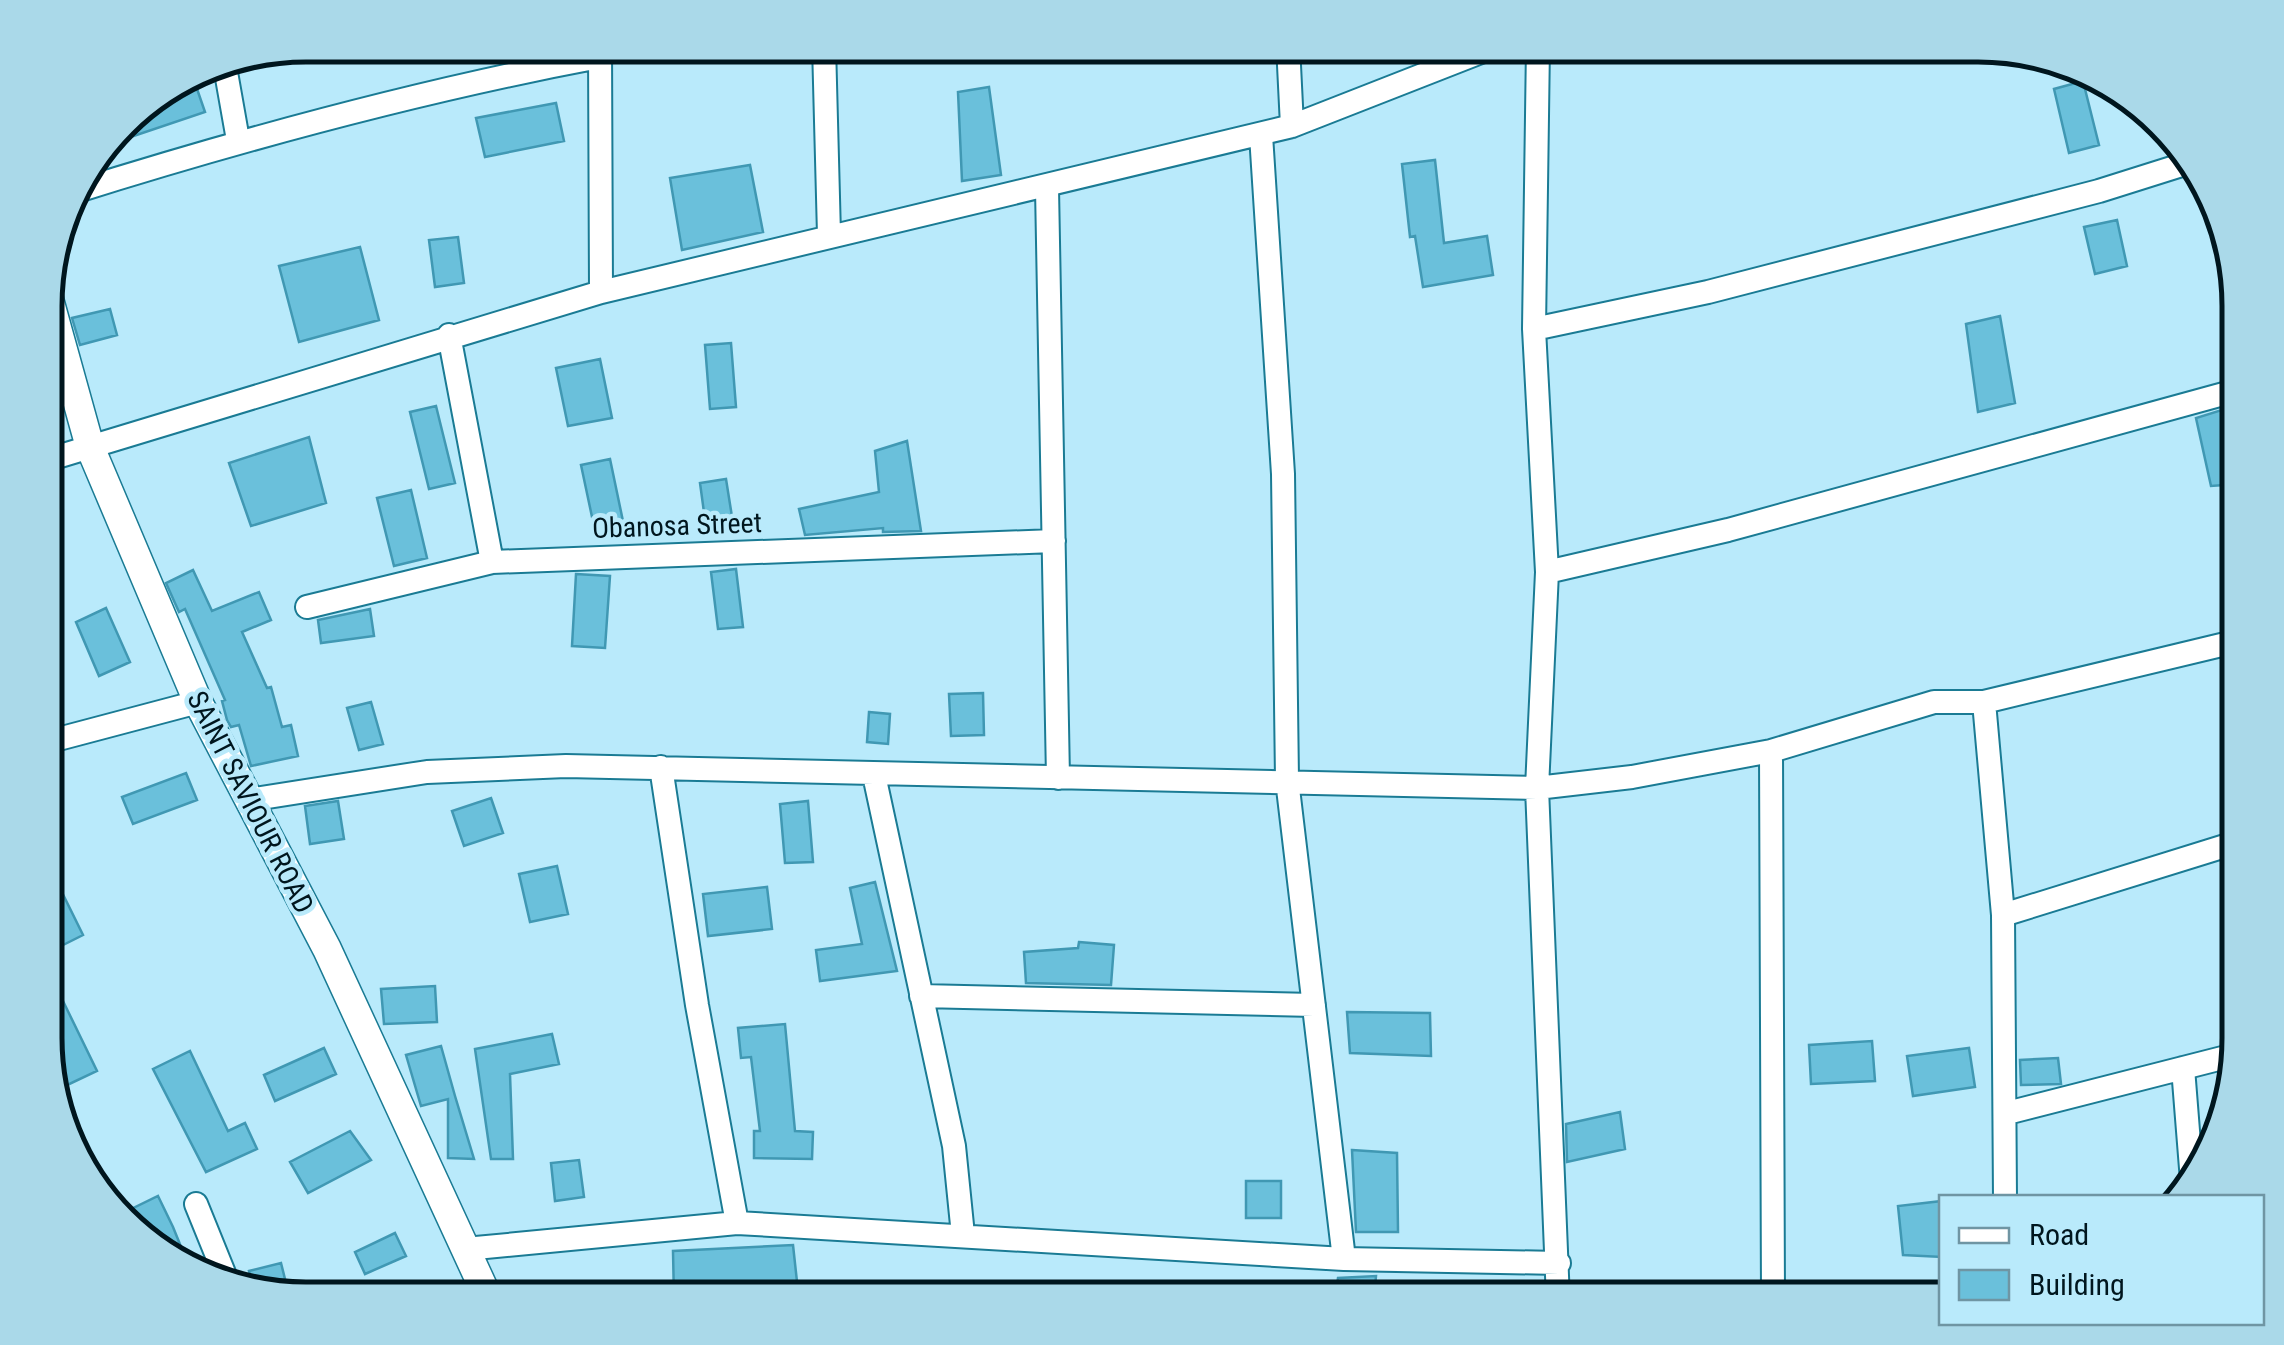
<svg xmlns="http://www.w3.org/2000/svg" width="2284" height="1345" font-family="'Roboto Condensed',sans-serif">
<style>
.building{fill:#6ac0db;stroke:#4098b3;stroke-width:2.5}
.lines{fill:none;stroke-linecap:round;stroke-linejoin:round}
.minor-casing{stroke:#1a7b94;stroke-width:26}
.tertiary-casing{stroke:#1a7b94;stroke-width:31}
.minor{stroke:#fff;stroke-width:22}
.tertiary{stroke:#fff;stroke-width:28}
.labels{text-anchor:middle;stroke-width:9;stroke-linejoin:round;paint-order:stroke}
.street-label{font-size:28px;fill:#00161e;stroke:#b9eafb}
.rim{fill:none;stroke:#00161e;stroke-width:5}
</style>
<rect width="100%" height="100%" fill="#b9eafb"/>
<path class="building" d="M2083 81 2099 145 2069 153 2054 89Z
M196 86 205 112 107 145 134 110Z
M989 87 1001 175 962 181 958 92Z
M556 103 564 141 485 157 476 118Z
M1435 160 1444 243 1487 236 1493 275 1423 287 1415 236 1410 237 1402 164Z
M750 165 763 232 682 250 670 178Z
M2117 220 2127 266 2095 274 2084 227Z
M458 237 464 283 435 287 429 240Z
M360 247 379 320 299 342 279 266Z
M110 309 117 335 80 345 72 318Z
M2000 316 2015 403 1978 412 1966 324Z
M731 343 736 407 710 409 705 345Z
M600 359 612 418 568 426 556 368Z
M436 406 455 483 429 489 410 412Z
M2228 408 2238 457V484L2211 486 2196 418Z
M309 437 326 503 251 526 229 463Z
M907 441 921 531 883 532V528L805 535 799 509 879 492 875 451Z
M610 459 624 526 595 531 581 465Z
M726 479 733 523 706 527 700 483Z
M411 490 427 558 394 566 377 498Z
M736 569 743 627 718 629 711 572Z
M193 570 212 611 259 592 271 620 242 632 267 688 271 687 282 727 291 725 298 756 251 766 239 725 231 727 227 720 222 701 225 700 185 609 179 612 166 583Z
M576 574 610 576 605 648 572 646Z
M106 608 130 662 99 676 76 622Z
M370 609 374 636 321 643 318 620Z
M983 693 984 735 951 736 949 694Z
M371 702 383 744 359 750 347 708Z
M869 712 890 714 888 744 867 742Z
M186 773 197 800 133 824 122 797Z
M491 798 503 833 464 846 452 811Z
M338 801 344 839 310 844 305 806Z
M808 801 813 862 785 863 780 804Z
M47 862 83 935 47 953Z
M557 866 568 914 530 922 519 874Z
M875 882 897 971 820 981 816 950 862 944 850 888Z
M767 887 772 929 708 936 703 894Z
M1079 942 1114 945 1111 985 1026 983 1024 952 1078 948Z
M435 986 437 1022 384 1024 381 989Z
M63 1001 97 1071 63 1087 47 1054V1008Z
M1347 1012 1430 1013 1431 1056 1350 1053Z
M785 1024 795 1131 813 1132 812 1159 754 1158V1131H760L751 1057 741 1058 738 1028Z
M552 1034 559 1064 510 1074 513 1159H491L475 1049Z
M1872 1041 1875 1081 1811 1084 1809 1045Z
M441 1046 455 1096 474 1159 448 1158V1099L421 1106 406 1055Z
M324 1048 336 1074 275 1101 264 1075Z
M1969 1048 1975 1087 1913 1096 1907 1056Z
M190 1051 228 1131 245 1123 257 1149 206 1172 153 1069Z
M2058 1058 2061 1084 2021 1085 2020 1060Z
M1620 1112 1625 1149 1567 1162 1566 1124Z
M350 1131 371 1160 308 1193 290 1162Z
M1352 1150 1397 1153 1398 1232H1356Z
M579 1160 584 1197 555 1201 551 1163Z
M1246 1181H1281V1218H1246Z
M158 1196 173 1227 190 1269 175 1265 121 1214Z
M1942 1201V1257L1903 1255 1898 1206Z
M395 1233 406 1256 365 1274 355 1252Z
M793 1245 799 1300H769L768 1285 704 1291V1300H674L673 1251Z
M281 1263 289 1295 253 1286 249 1271Z
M1376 1276 1374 1300H1335L1338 1278Z"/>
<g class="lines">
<g class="minor-casing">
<path id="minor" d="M600 45 601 292
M824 45 829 235
M1288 45 1292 126
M1538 45 1534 329 1547 572 1537 788 1558 1300
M224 61 238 140
M1261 135 1283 474 1287 780 1344 1259
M1047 188 1058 778
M71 193C246 138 419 91 599 57
M1534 329 1708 292 2099 191 2191 162
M449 335 492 562
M47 460 601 292 1292 126 1499 45
M1547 572 1728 530 2238 390
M307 607 492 562 1054 541
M1984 702 2003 915 2005 1198
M47 742 198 702
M1771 751 1773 1300
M661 767 697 1005 737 1223
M874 775 954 1146 963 1235
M248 800 427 772 566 766 1537 788 1632 777 1771 751 1934 702H1984L2238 641
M2003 915 2238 842
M921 996 1314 1005
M2183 1068 2192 1181
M2007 1113 2238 1054
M196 1204 226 1278
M465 1249 737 1223 1344 1259 1559 1263"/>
</g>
<g class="tertiary-casing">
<path id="tertiary" d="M47 292 90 447 198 702 327 949 489 1300"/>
</g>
<use href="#minor" class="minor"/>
<use href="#tertiary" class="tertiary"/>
</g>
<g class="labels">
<g class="street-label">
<text transform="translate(677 525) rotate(-2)" y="10">Obanosa Street</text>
<text transform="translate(251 802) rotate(63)" y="10">SAINT SAVIOUR ROAD</text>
</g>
</g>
<path d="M0 0H2284V1345H0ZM306 62H1978A244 244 0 0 1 2222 306V1038A244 244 0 0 1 1978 1282H306A244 244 0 0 1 62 1038V306A244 244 0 0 1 306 62Z" fill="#aad9e9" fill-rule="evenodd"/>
<path class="rim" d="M306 62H1978A244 244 0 0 1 2222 306V1038A244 244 0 0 1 1978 1282H306A244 244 0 0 1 62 1038V306A244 244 0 0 1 306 62Z"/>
<rect x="1939" y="1195" width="325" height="130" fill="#b9eafb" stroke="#6f95a3" stroke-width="2.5"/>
<rect x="1959" y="1228" width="50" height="15" fill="#ffffff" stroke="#6f95a3" stroke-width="2.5"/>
<text x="2029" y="1245" font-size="30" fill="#00161e">Road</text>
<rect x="1959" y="1270" width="50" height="30" fill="#6ac0db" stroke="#6f95a3" stroke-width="2.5"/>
<text x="2029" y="1295" font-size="30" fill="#00161e">Building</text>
</svg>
